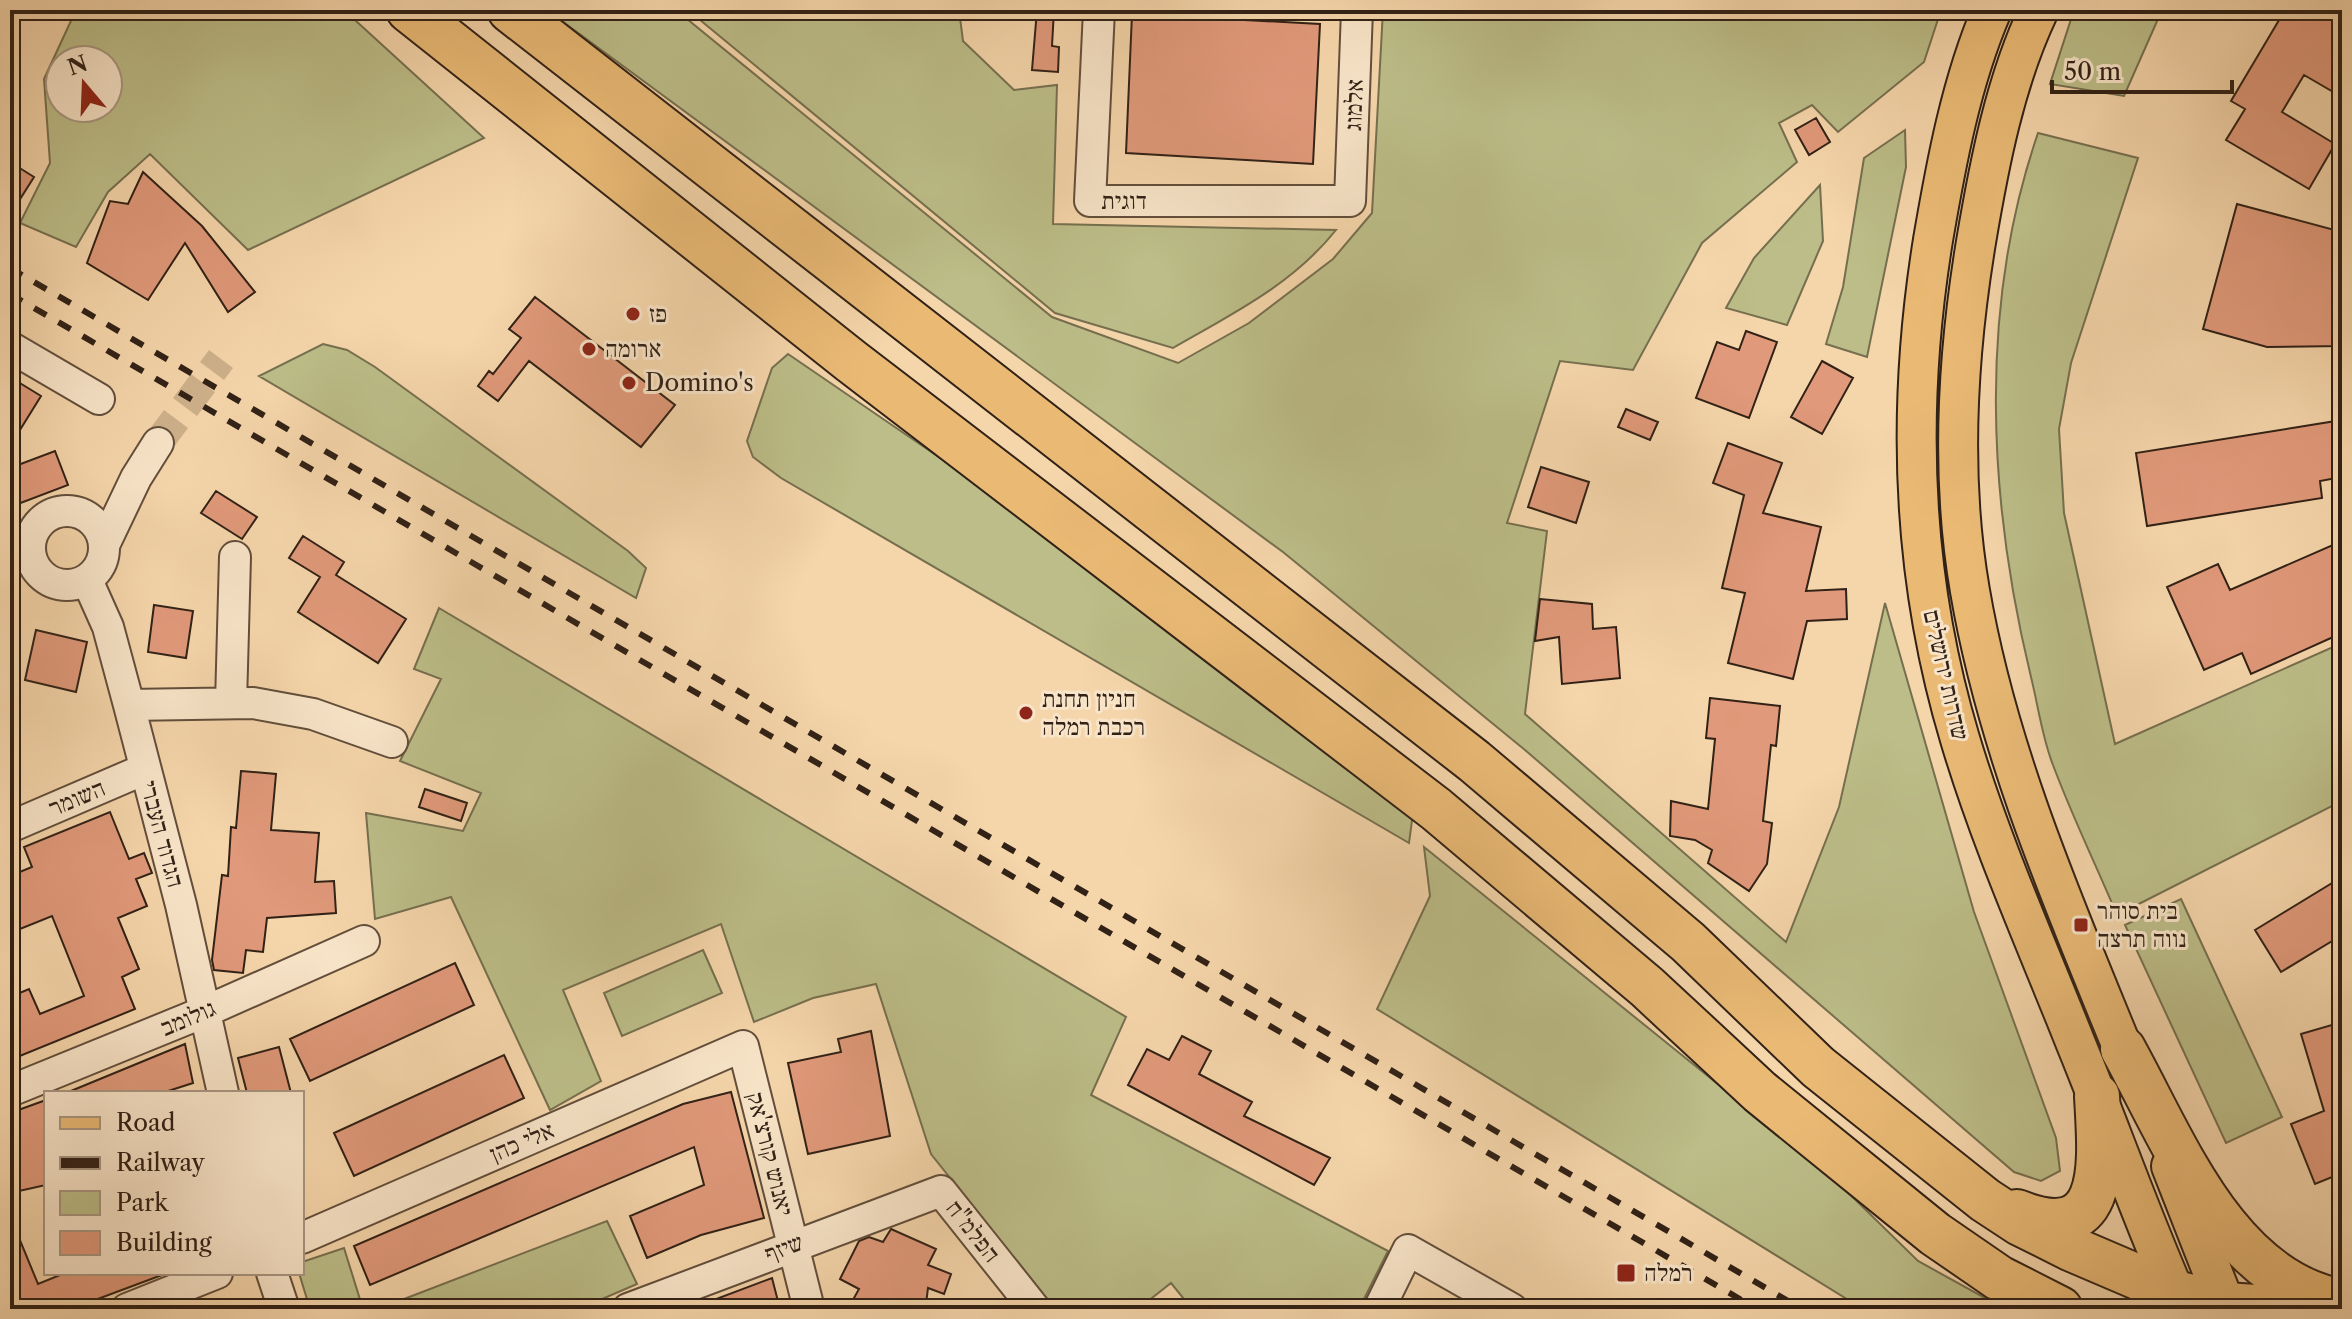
<svg xmlns="http://www.w3.org/2000/svg" width="2352" height="1319" font-family="'Libre Caslon Text','Frank Ruhl Libre',serif">
<style>
.green{fill:#bcbd88;stroke:#766f4f;stroke-width:2;fill-rule:evenodd}
.building{fill:#e0997a;stroke:#312116;stroke-width:2}
.lines{fill:none;stroke-linecap:round;stroke-linejoin:round}
.minor-tunnel{stroke:#ceb18c;stroke-width:30;stroke-dasharray:30 15;stroke-linecap:butt}
.minor-casing{stroke:#624e3b;stroke-width:34}
.major-casing{stroke:#312116;stroke-width:42}
.highway-casing{stroke:#312116;stroke-width:48}
.minor{stroke:#f8e4c8;stroke-width:30}
.major{stroke:#eaba75;stroke-width:38}
.highway{stroke:#eaba75;stroke-width:44}
.rail{stroke:#312116;stroke-width:6;stroke-dasharray:14 14;stroke-linecap:butt}
.poi-dot{fill:#8f2418;stroke:#f8e4c8;stroke-width:3}
.labels{text-anchor:middle;stroke-width:6;stroke-linejoin:round;paint-order:stroke}
.street-label{font-size:24px;fill:#312116;stroke:#f8e4c8}
.poi-label{font-size:24px;fill:#312116;stroke:#f8e4c8;text-anchor:start}
</style>
<rect width="100%" height="100%" fill="#f5d5aa"/>
<filter id="stains"><feTurbulence type="fractalNoise" baseFrequency=".0025" numOctaves="4"/><feColorMatrix values="0 0 0 0 .2 0 0 0 0 .09 0 0 0 0 .02 0 0 0 .5 -.17"/></filter>
<radialGradient id="worn" r=".72"><stop offset=".6" stop-color="#630" stop-opacity="0"/><stop offset="1" stop-color="#630" stop-opacity=".3"/></radialGradient>
<path class="green" d="M76 10H344L484 138 248 250 150 154 108 192 76 247 20 223 50 163 44 79ZM60 60H108V108H60Z
M547 10H676L1052 317 1178 363 1249 323 1333 259 1372 213 1383 10H1941L1924 62 1838 132 1812 105 1779 123 1797 162 1702 243 1633 370 1560 361 1507 523 1547 531 1525 714 1786 942 1839 807 1885 603 1974 912 2056 1138 2060 1171 2041 1181 2014 1172 1525 750 1283 552Z
M688 10H959L963 41 1014 90 1057 85 1053 224 1336 230C1292 285 1232 314 1173 348L1055 313Z
M2074 10H2162L2124 96 2050 84Z
M1905 130 1906 167 1867 357 1826 344 1843 287 1864 158Z
M2038 133 2138 158 2071 363 2059 429 2064 513 2115 744 2342 643V801L2117 915C2096 865 2072 816 2053 765 2042 737 2038 705 2031 677 1988 500 1978 307 2038 133Z
M1820 185 1823 241 1787 325 1726 308 1754 258Z
M323 344 347 350 375 367 628 551 646 568 636 598 259 376Z
M788 354 1031 520 1413 813 1409 843 781 478 753 457 747 441 772 368Z
M439 608 1126 1017 1091 1095 1388 1251 1359 1309H1192L1171 1283 1138 1309H1055L931 1154 876 984 813 998 754 1022 721 924 563 990 601 1081 550 1110 451 897 375 919 366 813 463 831 481 793 400 761 441 679 414 669Z
M1424 847 1828 1173 1918 1261 2005 1309H1863L1377 1009 1430 896Z
M2181 899 2282 1117 2226 1143 2125 925Z
M703 950 722 993 622 1036 604 993Z
M607 1221 637 1284 579 1309H378Z
M344 1248 363 1309H310L299 1273 302 1262Z"/>
<path class="building" d="M1037 10H1054L1052 46 1059 47 1058 72 1032 70Z
M2285 10H2342V97L2304 75 2282 112 2335 144 2309 189 2226 140 2245 109 2231 101Z
M1132 14 1320 24 1313 164 1126 153Z
M1816 118 1830 142 1809 155 1795 130Z
M10 162 34 177 10 215Z
M143 172 202 226 255 292 228 312 185 243 148 300 87 263 110 201 128 204Z
M2237 204 2342 232V346L2267 347 2203 329Z
M535 297 675 405 641 447 529 361 498 401 478 386 489 371 493 374 521 338 509 329Z
M1746 331 1777 342 1749 418 1696 398 1717 342 1739 350Z
M1822 361 1853 378 1822 434 1791 417Z
M10 377 41 396 10 446Z
M1626 409 1658 422 1650 440 1618 427Z
M2342 420V477L2320 481 2322 498 2147 526 2136 453Z
M1728 443 1782 463 1763 513 1821 527 1806 591 1846 589 1847 619 1807 621 1793 679 1728 663 1745 593 1722 588 1744 495 1713 483Z
M55 451 68 485 10 507V468Z
M1541 467 1589 482 1576 523 1528 507Z
M216 491 257 517 242 539 201 513Z
M303 536 344 562 336 575 406 619 378 663 298 612 320 577 289 558Z
M2342 541V633L2251 674 2242 653 2204 670 2167 587 2218 564 2230 590Z
M1540 599 1592 604 1593 629 1616 627 1620 678 1562 684 1559 637 1535 641Z
M154 605 193 611 186 658 148 652Z
M36 630 87 642 76 692 25 680Z
M1710 698 1780 706 1776 746 1771 745 1763 821 1772 823 1767 864 1749 891 1708 863 1712 850 1695 840 1670 836 1671 801 1708 809 1715 739 1706 738Z
M241 771 276 774 271 830 319 833 315 882 334 881 336 913 267 918 263 952 246 950 243 973 214 970 212 960 222 875 228 876 231 827 236 828Z
M425 789 467 803 461 821 419 807Z
M110 812 129 859 144 853 152 873 136 879 147 906 118 918 139 969 122 977 135 1009 10 1060V997L29 989 40 1014 84 996 52 916 10 933V876L32 867 24 847Z
M2342 877V935L2281 972 2255 930Z
M455 963 474 1005 310 1081 290 1039Z
M2342 1022V1173L2315 1184 2291 1124 2324 1111 2301 1034Z
M871 1031 890 1136 808 1154 788 1063 841 1052 838 1039Z
M1182 1036 1211 1051 1199 1074 1252 1102 1244 1116 1330 1158 1314 1185 1128 1085 1147 1049 1169 1060Z
M185 1044 193 1083 162 1093H66Z
M279 1047 291 1093H247L238 1058Z
M504 1055 524 1098 354 1176 334 1133Z
M731 1092 764 1218 701 1235 647 1258 630 1216 704 1185 694 1147 370 1285 354 1246 683 1104Z
M46 1100V1185L10 1193V1113Z
M10 1216 38 1284 65 1273 162 1275 71 1309H22L10 1280Z
M891 1229 936 1249 928 1265 951 1274 944 1294 928 1288 926 1304 911 1309H848L859 1289 840 1279 859 1241 869 1237 883 1242Z
M772 1278 780 1309H696L695 1307Z"/>
<g class="lines">
<path class="minor-tunnel" d="M158 443 221 359"/>
<g class="minor-casing">
<path id="minor" d="M1099 10 1090 201H1350L1357 10
M10 347 99 399
M30 548a37 37 0 1 1 74 0a37 37 0 1 1-74 0Z
M105 543 136 478 158 443
M87 580 108 627 129 705 181 905 223 1093
M231 703 235 557
M129 705 253 703 313 714 392 742
M10 827 145 769
M10 1091 204 1012 364 941
M302 1238 743 1046 809 1309
M272 1273 284 1309
M127 1309 217 1273
M628 1309 941 1191 1035 1309
M1379 1309 1408 1250 1512 1309"/>
</g>
<g class="major-casing">
<path id="major" d="M1992 10C1961 82 1946 164 1933 240 1906 407 1911 576 1960 739 1991 843 2036 943 2076 1044 2112 1132 2143 1222 2182 1309
M2039 10C2005 81 1989 165 1976 242 1957 357 1950 476 1970 591 1999 760 2070 918 2134 1076
M2171 1166 2227 1309"/>
</g>
<g class="highway-casing">
<path id="highway" d="M409 10 851 361 1436 809 1647 987 1760 1092 1935 1234 1999 1278 2060 1309
M510 10 1474 761 1688 942 1818 1067 1985 1200 2020 1223 2072 1249 2175 1293 2225 1305 2287 1309
M2123 1049C2174 1141 2226 1281 2342 1302
M2017 1212C2112 1250 2100 1157 2097 1096"/>
</g>
<use href="#minor" class="minor"/>
<use href="#major" class="major"/>
<use href="#highway" class="highway"/>
<path class="rail" d="M10 268 1802 1309
M10 294 1757 1309"/>
</g>
<g class="poi-dot">
<circle cx="633" cy="314" r="8"/>
<circle cx="589" cy="349" r="8"/>
<circle cx="629" cy="383" r="8"/>
<circle cx="1026" cy="713" r="8"/>
<rect x="2073" y="917" width="16" height="16" rx="4"/>
<rect x="1616" y="1263" width="20" height="20" rx="4"/>
</g>
<g class="labels">
<g class="street-label">
<text transform="translate(1354 105) rotate(-88)" y="8">אלמוג</text>
<text x="1124" y="209">דוגית</text>
<text transform="translate(1946 675) rotate(77)" y="8">שדרות ירושלים</text>
<text transform="translate(77 798) rotate(-23)" y="8">השומר</text>
<text transform="translate(162 834) rotate(75)" y="8">הגדוד העברי</text>
<text transform="translate(188 1018) rotate(-23)" y="8">גולומב</text>
<text transform="translate(522 1142) rotate(-23)" y="8">אלי כהן</text>
<text transform="translate(770 1154) rotate(76)" y="8">יאנוש קורצ'אק</text>
<text transform="translate(973 1231) rotate(52)" y="8">הפלמ"ח</text>
<text transform="translate(784 1248) rotate(-21)" y="8">שיזף</text>
</g>
<g class="poi-label">
<text x="649" y="322">פז</text>
<text x="605" y="357">ארומה</text>
<text x="645" y="391">Domino's</text>
<text x="1042" y="707">חניון תחנת<tspan x="1042" dy="28">רכבת רמלה</tspan></text>
<text x="2097" y="919">בית סוהר<tspan x="2097" dy="28">נווה תרצה</tspan></text>
<text x="1644" y="1281">רמלה</text>
</g>
</g>
<rect width="2352" height="1319" fill="none" stroke="#f5d5aa" stroke-width="40"/>
<rect x="12" y="12" width="2328" height="1295" fill="none" stroke="#312116" stroke-width="4"/>
<rect x="20" y="20" width="2312" height="1279" fill="none" stroke="#312116" stroke-width="2"/>
<rect x="44" y="1091" width="260" height="184" fill="#f8e4c8" stroke="#a89681" stroke-width="2"/>
<rect x="60" y="1117" width="40" height="12" fill="#eaba75" stroke="#a89681" stroke-width="2"/>
<text x="116" y="1131" font-size="24" fill="#312116">Road</text>
<rect x="60" y="1157" width="40" height="12" fill="#312116" stroke="#a89681" stroke-width="2"/>
<text x="116" y="1171" font-size="24" fill="#312116">Railway</text>
<rect x="60" y="1191" width="40" height="24" fill="#bcbd88" stroke="#a89681" stroke-width="2"/>
<text x="116" y="1211" font-size="24" fill="#312116">Park</text>
<rect x="60" y="1231" width="40" height="24" fill="#e0997a" stroke="#a89681" stroke-width="2"/>
<text x="116" y="1251" font-size="24" fill="#312116">Building</text>
<g transform="translate(84 84) rotate(341)"><circle r="38" fill="#f8e4c8" stroke="#a89681" stroke-width="2"/>
<path d="M0-6L14 30L0 20L-14 30Z" fill="#8f2418"/>
<text y="-12" font-size="22" font-weight="bold" text-anchor="middle" fill="#312116">N</text>
</g>
<path d="M2052 80v12h180v-12" fill="none" stroke="#312116" stroke-width="4"/>
<text x="2064" y="80" font-size="24" fill="#312116" stroke="#f8e4c8" stroke-width="6" paint-order="stroke">50 m</text>
<rect width="100%" height="100%" filter="url(#stains)"/>
<rect width="100%" height="100%" fill="url(#worn)"/>
</svg>
